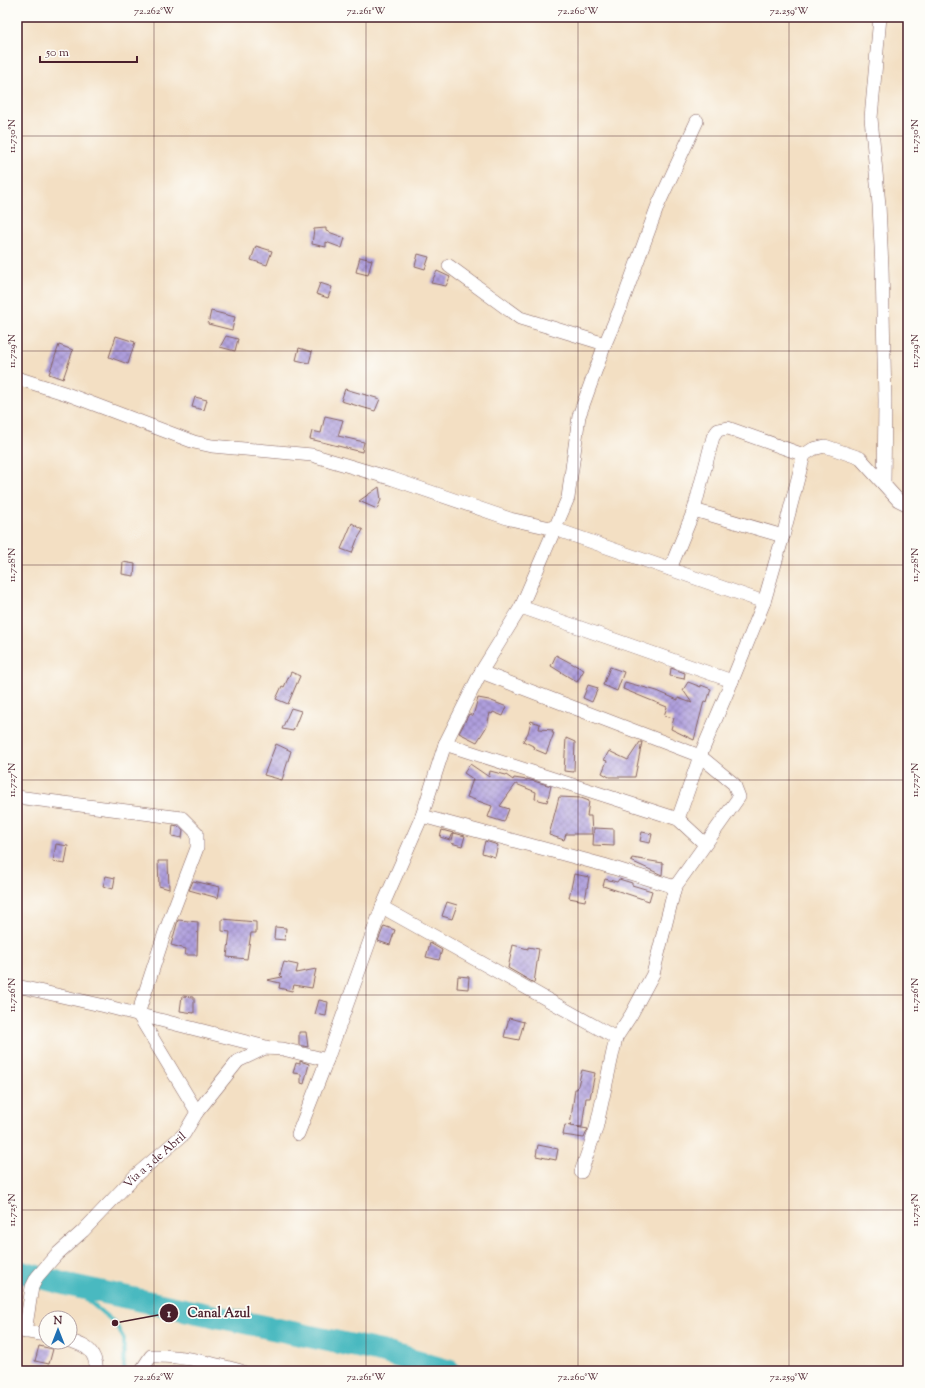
<svg xmlns="http://www.w3.org/2000/svg" width="925" height="1388" font-family="'Sorts Mill Goudy',serif">
<style>
.lines{fill:none;stroke-linecap:round;stroke-linejoin:round}
.stream{stroke:#4ab9c0;stroke-width:4}
.river{stroke:#4ab9c0;stroke-width:23}
.building{fill:url(#building-cross-hatch)}
.street-casing{stroke:#856260;stroke-width:14}
.street{stroke:#fff;stroke-width:13}
.ticks{fill:none;stroke:#4a1f2b;stroke-width:1;stroke-opacity:0.45}
.labels{text-anchor:middle;stroke-width:3.5;stroke-linejoin:round;paint-order:stroke}
.street-label{font-size:12px;fill:#4a1f2b;stroke:#fdfcf7}
.leader{fill:none;stroke:#4a1f2b;stroke-width:1.5}
.callout-dot{fill:#4a1f2b;stroke:#fdfcf7;stroke-width:1.5}
.mark-label{font-size:12px;text-anchor:middle;font-weight:bold;fill:#fff}
.callout-label{font-size:13px;text-anchor:middle;font-weight:bold;fill:#4a1f2b;stroke:#fdfcf7;stroke-width:3.5;stroke-linejoin:round;paint-order:stroke}
.neatline{fill:none;stroke:#4a1f2b;stroke-width:1.5}
.ticks-label{font-size:10px;text-anchor:middle;fill:#4a1f2b}
</style>
<defs>
<pattern id="building-cross-hatch" width="8" height="8" patternUnits="userSpaceOnUse"><rect width="8" height="8" fill="#af9fdd"/><path d="M0 0l8 8M0 8l8-8" fill="none" stroke="#9081b3"/></pattern>
</defs>
<rect width="100%" height="100%" fill="#fdfcf7"/>
<filter id="ink" filterUnits="userSpaceOnUse"><feTurbulence type="fractalNoise" baseFrequency=".025" numOctaves="2"/><feDisplacementMap in="SourceGraphic" scale="8" xChannelSelector="R" yChannelSelector="G"/><feConvolveMatrix kernelMatrix="1 2 1 2 8 2 1 2 1" color-interpolation-filters="sRGB"/></filter>
<filter id="wash" filterUnits="userSpaceOnUse"><feTurbulence type="fractalNoise" baseFrequency=".012" numOctaves="4" result="noise"/><feDisplacementMap in="SourceGraphic" scale="16" xChannelSelector="R" yChannelSelector="G"/><feGaussianBlur stdDeviation="0.9" result="paint"/><feColorMatrix in="noise" values="0 0 0 0 0 0 0 0 0 0 0 0 0 0 0 0 0 1.4 0 .05"/><feComposite in="paint" operator="in"/></filter>
<g filter="url(#wash)">
<rect width="100%" height="100%" fill="#f3dfc3"/>
<g class="lines">
<path class="stream" d="M69 1285 115 1323 124 1339V1371"/>
<path class="river" d="M17 1271 69 1285 383 1352 449 1371"/>
</g>
<g id="blocks">
<path class="building" d="M326 228V231L345 238 342 248 326 242V247L312 244 314 229Z
M256 246 272 251 267 265 251 260Z
M418 254 429 257 425 269 415 266Z
M360 257 372 260 368 275 356 272Z
M437 271 450 277 446 286 431 283Z
M320 283 332 287 328 298 316 294Z
M211 311 235 317 232 330 208 324Z
M116 336 135 342 128 364 109 357Z
M226 336 238 339 235 351 220 347Z
M59 345 73 350 63 379 49 374Z
M299 348 312 352 309 363 296 360Z
M345 389 380 399 375 411 341 401Z
M195 397 207 400 204 410 192 407Z
M325 416 343 420 338 436 364 442 362 452 310 439 312 431 321 433Z
M379 487 381 500 377 509 359 501Z
M352 523 363 530 357 540 352 553 341 549Z
M123 562 135 564 134 576 122 574Z
M556 655 584 670 577 682 551 666Z
M610 667 624 672 617 691 603 685Z
M671 668 685 673 684 679 670 676Z
M291 672 300 676 288 704 276 699 282 686 284 687Z
M625 682 657 691 678 700V698L692 703 683 690 688 682 701 687V685L711 689 707 702 704 701 694 740 671 729 674 718 664 716 667 707 623 689Z
M588 685 598 688 592 702 583 698Z
M478 698 489 700 507 707 503 716 493 712 492 714 490 713 487 726 477 742 459 733 469 714 473 716Z
M291 708 301 711 293 731 282 729Z
M531 721 540 724 539 729 553 730 552 733H554L546 754 534 749 535 747 523 741 528 733Z
M566 738 575 742 574 772 564 771Z
M640 742H642L635 777H609L602 773 607 761 604 760 609 751 628 760Z
M276 744 291 751 282 780 264 775Z
M470 764 489 777 490 771 506 775 513 780 514 778 527 780V779L551 786 547 802 535 799 536 792 516 784 500 806 509 809 504 822 488 817 492 806 467 797 473 779 464 773Z
M559 797 581 798 589 801 587 816H591L592 834H566L564 840 549 835Z
M173 825 178 826 183 830 182 838 172 836Z
M594 828 614 829V846L593 845Z
M442 830 453 833 450 840 440 837Z
M642 832 652 834 650 843 640 841Z
M454 833 465 836 462 846 451 843Z
M485 841 498 845 495 857 482 853Z
M56 844 68 846 65 864 53 862Z
M632 858 663 863 662 875 631 861Z
M158 861H168L169 889 159 886Z
M574 874 589 877 585 901 569 898Z
M106 876 115 878 113 889 103 886Z
M605 879 617 882 619 879 632 883V885L652 891 649 901 603 886Z
M193 881 220 887 218 898 189 890Z
M447 902 457 905 452 919 442 916Z
M222 919 256 922V933H251L247 959 227 957 230 932 222 931Z
M178 920 198 922 197 955H185L186 949 171 945Z
M384 926 395 930 390 945 378 941Z
M275 927 286 928 285 940 274 939Z
M430 943 442 950 439 960 426 957Z
M513 945 528 949V947L539 949 534 983 508 968Z
M284 962 298 965 296 973 316 969 312 988 294 985 292 991 279 988 280 983 267 980 282 977 280 975Z
M458 976 469 977 468 989 457 988Z
M182 996 194 997V1013L180 1011Z
M319 1000 328 1002 326 1016 315 1014Z
M509 1018 524 1022 519 1040 504 1037Z
M299 1032H306L308 1047 299 1045Z
M300 1061 309 1064 304 1084 301 1083V1074L293 1073 296 1063 300 1064Z
M582 1070 595 1073 590 1098H586L582 1127 570 1126 575 1089H577Z
M565 1125 588 1129 584 1138 563 1135Z
M538 1145 558 1149 556 1160 536 1156Z
M39 1346 53 1349 49 1364 35 1361Z"/>
</g>
</g>
<g filter="url(#ink)">
<use href="#blocks" fill-opacity="0" stroke="#856260" stroke-width="1"/>
<g class="lines">
<g class="street-casing">
<g id="street">
<path d="M880 17 871 118 879 205 882 267 885 401 884 484"/>
<path d="M449 266 520 318 605 344"/>
<path d="M17 378 67 394 194 442 212 446 312 455 393 479 510 519 555 529 764 602"/>
<path d="M694 510 783 536"/>
<path d="M670 569 694 510 713 437 718 430 728 428 804 455 813 449 825 446 860 458 898 500 908 505"/>
<path d="M521 607 732 681"/>
<path d="M481 672 700 756 734 784 739 797 675 887 653 974 631 1015 616 1038 596 1129 581 1172"/>
<path d="M445 744 678 819 705 844"/>
<path d="M17 797 182 818 197 833V848L165 932 138 1014 197 1112"/>
<path d="M422 816 604 865 675 887"/>
<path d="M678 819 700 756 732 681 764 602 783 536 804 455"/>
<path d="M382 907 616 1038"/>
<path d="M17 986 105 1006 270 1048"/>
<path d="M298 1134 327 1060 382 907 422 816 445 744 481 672 521 607 568 498 579 416 605 344 620 309 658 205 697 121"/>
<path d="M17 1330 46 1335"/>
<path id="s1" d="M25 1332 32 1287 37 1277 56 1255 83 1231 135 1176 184 1134 197 1112 238 1061 265 1048 283 1049 327 1060"/>
<path d="M70 1341C88 1346 95 1351 97 1371"/>
<path d="M141 1371 151 1356C183 1355 210 1363 241 1371"/>
</g>
</g>
<use href="#street" class="street"/>
</g>
</g>
<path class="ticks" d="M154 17V1371M366 17V1371M578 17V1371M789 17V1371M17 136H908M17 351H908M17 565H908M17 780H908M17 995H908M17 1210H908"/>
<g class="labels">
<g class="street-label">
<text dy="4" stroke="none"><textPath href="#s1" startOffset="223">Vía a 3 de Abril</textPath></text>
</g>
</g>
<path class="leader" d="M115 1323L169 1313"/>
<g class="callout-dot">
<circle cx="115" cy="1323" r="4"/>
<circle cx="169" cy="1313" r="10"/>
</g>
<g class="mark-label">
<text x="169" y="1317">1</text>
</g>
<g class="callout-label">
<text x="219" y="1317">Canal Azul</text>
</g>
<rect width="925" height="1388" fill="none" stroke="#fdfcf7" stroke-width="44"/>
<g transform="translate(58 1330)"><circle r="19" fill="#fdfcf7" stroke="#b5a4a5"/>
<path d="M0-3L7 15L0 10L-7 15Z" fill="#1f6fb2"/>
<text y="-6" font-size="11" font-weight="bold" text-anchor="middle" fill="#4a1f2b">N</text>
</g>
<path d="M40 56v6h97v-6" fill="none" stroke="#4a1f2b" stroke-width="2"/>
<text x="46" y="56" font-size="12" fill="#4a1f2b" stroke="#fdfcf7" stroke-width="3" paint-order="stroke">50 m</text>
<rect x="22" y="22" width="881" height="1344" class="neatline"/>
<g class="ticks-label">
<text x="154" y="14">72.262°W</text>
<text x="366" y="14">72.261°W</text>
<text x="578" y="14">72.260°W</text>
<text x="789" y="14">72.259°W</text>
<text transform="translate(11 136) rotate(-90)" y="4">11.730°N</text>
<text transform="translate(914 136) rotate(-90)" y="4">11.730°N</text>
<text transform="translate(11 351) rotate(-90)" y="4">11.729°N</text>
<text transform="translate(914 351) rotate(-90)" y="4">11.729°N</text>
<text transform="translate(11 565) rotate(-90)" y="4">11.728°N</text>
<text transform="translate(914 565) rotate(-90)" y="4">11.728°N</text>
<text transform="translate(11 780) rotate(-90)" y="4">11.727°N</text>
<text transform="translate(914 780) rotate(-90)" y="4">11.727°N</text>
<text transform="translate(11 995) rotate(-90)" y="4">11.726°N</text>
<text transform="translate(914 995) rotate(-90)" y="4">11.726°N</text>
<text transform="translate(11 1210) rotate(-90)" y="4">11.725°N</text>
<text transform="translate(914 1210) rotate(-90)" y="4">11.725°N</text>
<text x="154" y="1380">72.262°W</text>
<text x="366" y="1380">72.261°W</text>
<text x="578" y="1380">72.260°W</text>
<text x="789" y="1380">72.259°W</text>
</g>
</svg>
